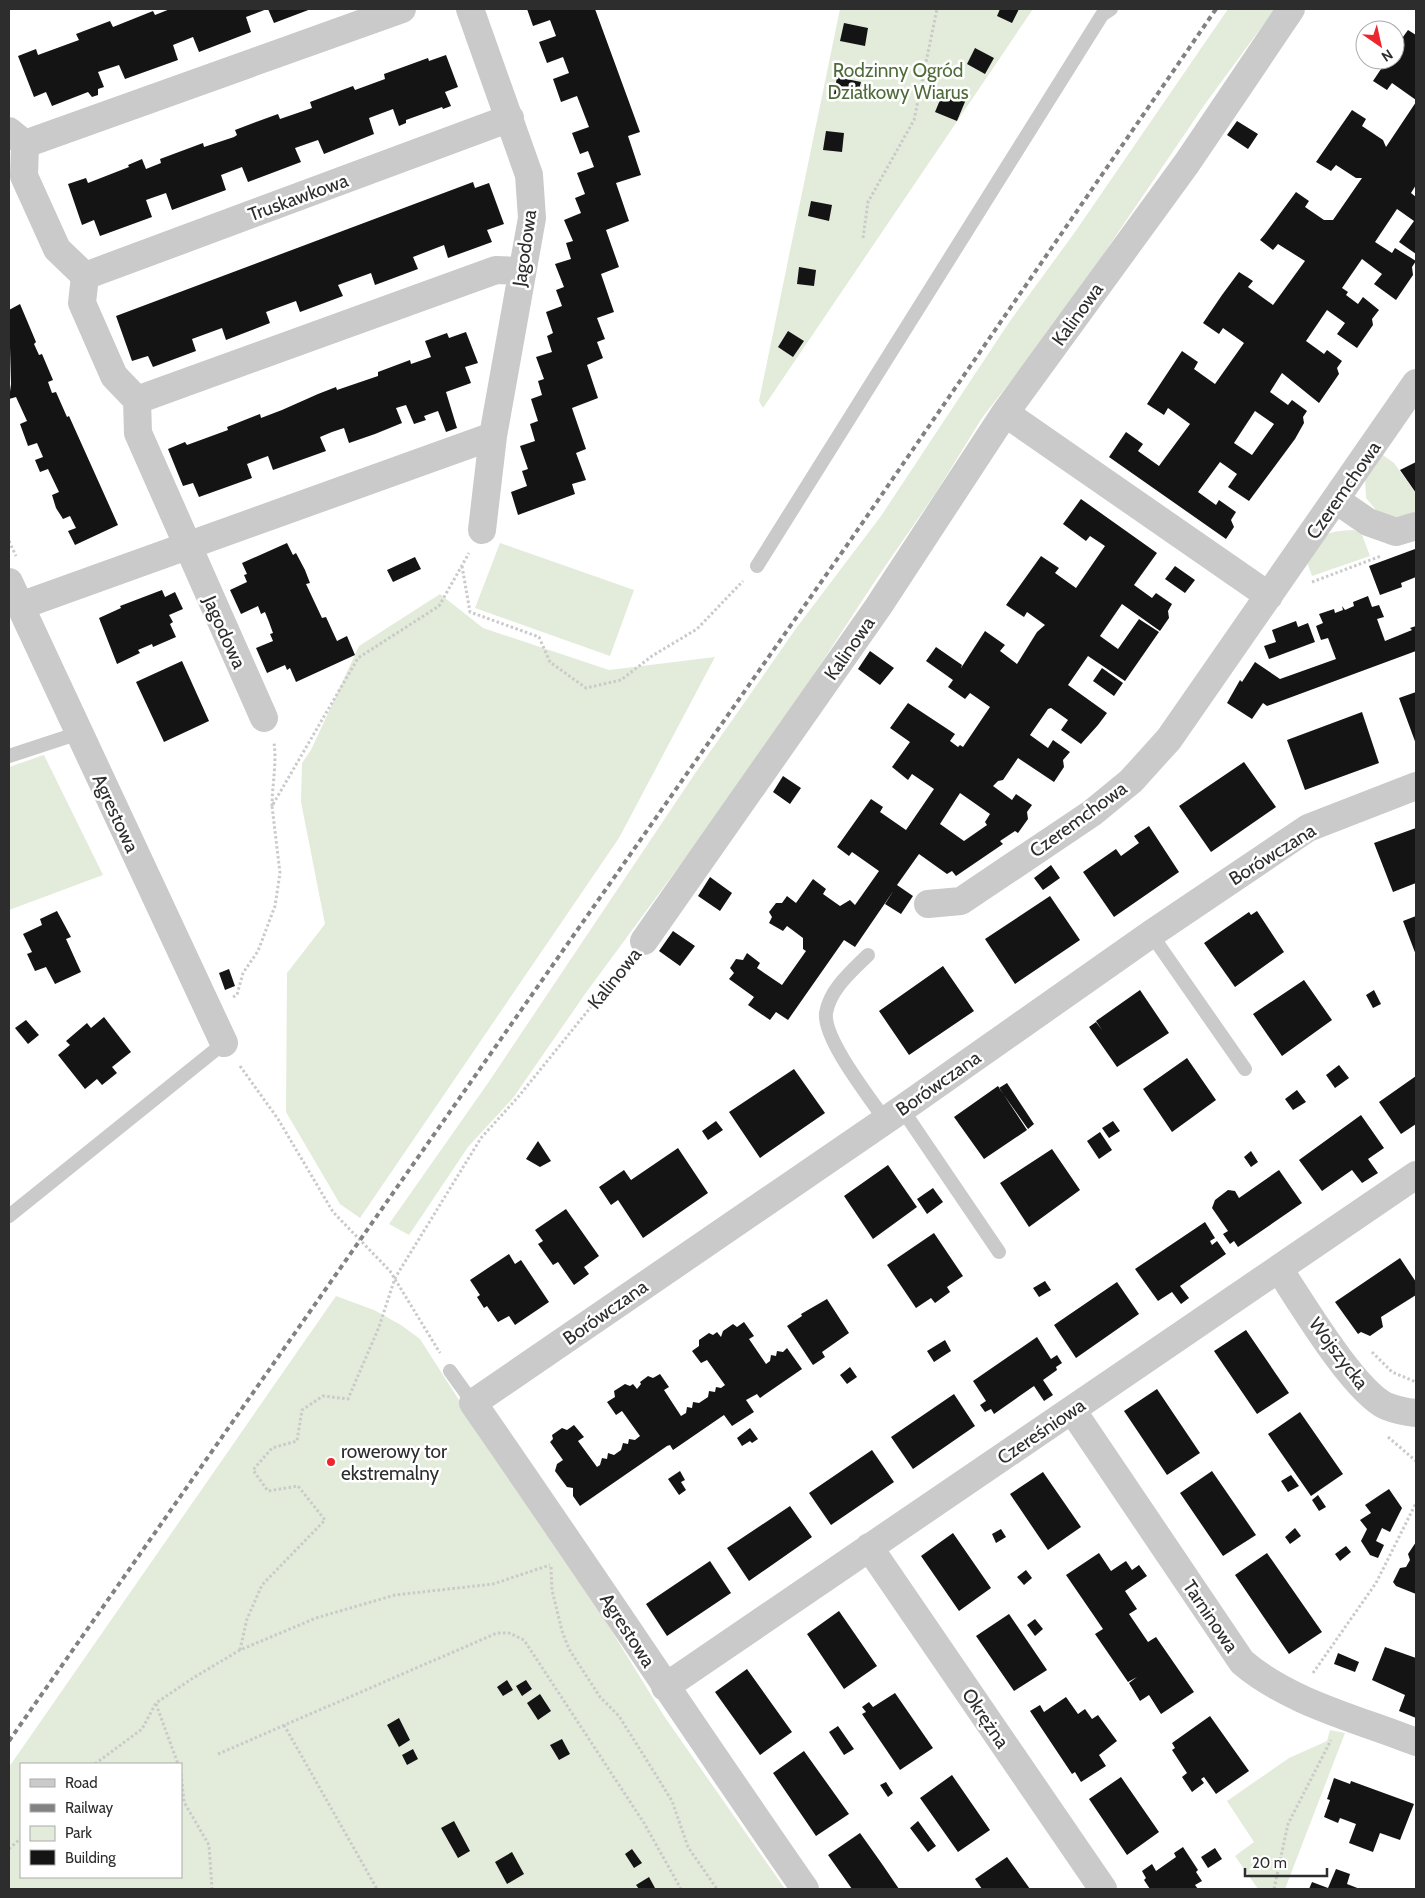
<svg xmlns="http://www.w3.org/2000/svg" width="1425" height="1898" font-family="Cabin,sans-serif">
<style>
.green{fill:#e3ecda;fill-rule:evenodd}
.building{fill:#141414;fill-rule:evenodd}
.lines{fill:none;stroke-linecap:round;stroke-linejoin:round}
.path{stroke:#cacaca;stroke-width:3;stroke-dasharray:2.5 2.5;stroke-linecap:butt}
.service{stroke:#cacaca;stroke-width:14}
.minor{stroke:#cacaca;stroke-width:28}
.rail{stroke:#828282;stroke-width:4;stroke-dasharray:5 4;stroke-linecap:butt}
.poi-dot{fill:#ed262e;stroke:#fff;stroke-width:2}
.labels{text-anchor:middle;stroke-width:5;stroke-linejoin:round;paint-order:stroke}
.park-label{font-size:19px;fill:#4e6b39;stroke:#fff}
.street-label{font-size:19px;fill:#2d2d2d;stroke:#fff}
.poi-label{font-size:19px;fill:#2d2d2d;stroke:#fff;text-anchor:start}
</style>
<rect width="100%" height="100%" fill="#fff"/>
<path class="green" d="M840 9H1033L763 408 759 401Z
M1228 9H1275L1205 104 1063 314 982 418 937 491 875 581 764 751 585 994 513 1098 468 1147 409 1235 389 1224 488 1083 696 772 797 627 881 516 1010 321 1075 232Z
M1380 453 1394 463 1415 492 1416 516 1400 520 1380 515 1366 498 1365 477Z
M1353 530 1361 532 1370 556 1312 576 1306 559C1318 535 1327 531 1353 530Z
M500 543 634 590 610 656 475 608Z
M440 594 483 628 609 670 715 657 619 838 360 1218 340 1204 286 1112 287 973 325 924 301 802 302 763 311 750 359 646Z
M44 755 103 875 9 910V767Z
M336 1296 374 1310 401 1325 420 1339 473 1422 560 1547 664 1716 785 1889H9V1767ZM21 1764H181V1877H21Z
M1330 1730 1345 1733 1285 1889H1258L1235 1856 1254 1842 1227 1801 1289 1758 1327 1741Z"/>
<path class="building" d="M170 9H267L246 17 251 32 199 52 193 37 173 45 178 60 125 79 119 65 98 72 104 87 98 89V95L92 97 88 92 52 106 46 92 34 97 18 56 36 49 38 55 79 40 76 34 110 21 113 27 153 11 155 15Z
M268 9H311L274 23Z
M527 9H595L640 132 628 136 641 175 616 183 629 221 606 230 619 267 601 274 614 312 597 318 605 339 597 342 603 358 587 365 598 398 572 408 586 449 576 453 586 480 572 484 575 494 518 515 511 492 527 486 522 471 528 469 520 446 535 441 530 424 538 421 531 399 542 395 538 381 544 379 536 357 552 352 547 336 553 333 546 312 562 306 556 290 564 287 555 264 571 259 566 243 573 241 564 220 581 213 575 198 585 194 577 173 594 167 588 151 580 154 572 133 589 127 577 96 561 102 553 79 569 73 563 57 547 63 539 42 556 36 550 20 533 26Z
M1000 9H1019L1012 23 997 16Z
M844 23 868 28 865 46 840 41Z
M1408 30 1416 35V100L1392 83 1387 90 1373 81 1387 60H1395V48Z
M975 48 994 58 985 74 967 64Z
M446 55 458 87 445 92 451 106 443 109 442 107 406 120V123L399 126 393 109 369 118 374 134 324 154 318 140 295 148 301 162 248 182 242 167 221 175 226 190 172 210 166 193 146 200 152 217 100 236 94 220 82 225 68 184 86 178 88 183 129 167 128 165 142 159 146 169 161 163 160 159 203 143 204 147 234 137 237 135 235 130 256 122 278 114 280 119 312 108 310 102 353 86 355 90 385 79 384 74 428 58 429 61Z
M837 77 861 82 857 98 834 94Z
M945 88 967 97 957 121 935 112Z
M1416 102V185L1411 193 1416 197V254L1399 242 1414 221 1397 209 1375 242 1392 253 1395 248 1416 261 1412 267 1413 275 1396 300 1374 284 1382 274 1362 259 1342 288 1348 292 1346 295 1358 304 1363 297 1379 310 1372 319 1373 325 1357 348 1337 334 1345 323 1327 310 1306 341 1324 354 1327 350 1342 361 1337 368 1339 374 1319 403 1282 373 1270 392 1288 405 1292 400 1307 411 1303 417 1304 423 1295 439 1249 501 1228 487 1237 474 1220 462 1198 492 1216 505 1219 500 1236 512 1231 520 1234 527 1226 539 1109 457 1126 432 1143 444 1138 451 1159 466 1190 424 1168 408 1164 415 1147 404 1182 351 1198 362 1194 369 1215 384 1244 343 1223 328 1219 334 1203 323 1222 295 1239 272 1253 281 1248 287 1273 305 1305 261 1278 244 1273 250 1260 240 1265 234 1296 192 1309 201 1305 207 1324 220H1333L1362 178H1356L1336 165 1331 171 1316 162 1352 110 1366 119 1362 126 1383 140 1386 147ZM1255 411 1274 424 1252 455 1234 443Z
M1237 121 1258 134 1248 149 1227 135Z
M826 131 844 133 842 152 823 150Z
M473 182 475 188 489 183 504 224 487 230 492 242 448 258 444 245 413 257 418 269 375 285 371 273 338 285 343 296 300 312 296 301 266 312 270 323 226 340 222 328 192 339 196 351 153 367 148 356 132 361 116 316Z
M811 201 832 205 829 221 808 216Z
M799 267 816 270 814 286 797 284Z
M20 304 36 342 34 344 39 355 42 354 53 380 48 382 52 393 56 392 67 417 69 416 118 525 75 545 68 531 76 528 70 516 63 519 56 508 52 495 59 492 48 469 40 472 35 460 43 457 37 443 28 446 20 424 27 421 16 397 9 399 11 384 9 310Z
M788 331 804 341 793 357 778 347Z
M466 332 478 363 465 367 471 383 446 392 457 428 446 432 438 411 424 416 426 420 414 424 406 405 396 408 402 423 375 434 349 443 344 428 332 432 320 437 326 451 273 470 268 456 247 464 252 478 199 497 193 483 183 486 168 449 185 442 187 445 228 430 227 427 260 414 261 418 282 410 318 394 336 387 337 390 378 376V372L410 360 411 364 431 357 425 341 447 333 449 338Z
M1416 462V493L1400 470Z
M1081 499 1157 553 1134 585 1152 598 1156 593 1172 604 1168 611 1169 618 1160 631 1122 604 1100 636 1118 649 1139 619 1159 632 1125 681 1088 656 1068 685 1107 713 1098 725 1081 744 1061 730 1068 720 1051 708 1048 709 1030 735 1048 748 1053 740 1070 752 1063 760 1064 767 1054 782 1018 758 1003 780 998 781 993 786 1012 800 1016 794 1032 805 1027 812 1028 819 1018 833 1015 831 1000 841 1003 844 956 876 952 871 947 874 919 854 897 885 913 896 901 914 885 904 894 890 855 947 844 940 788 1020 776 1012 770 1020 748 1005 754 997 729 979 734 973 730 968 736 959 743 960 747 953 760 963 757 968 782 985 806 951 803 949V938L787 926 783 931 769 923 772 917 769 912 776 903H782L787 896 796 903 813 879 826 889 823 894 840 906 850 900 855 905 879 871 852 852 849 856 837 847 871 799 883 807 880 812 906 830 934 789 912 774 908 780 892 767 910 742 890 728 908 703 955 734 950 741 958 747 960 745 963 747 990 707 970 693 965 699 948 687 953 680 926 661 936 647 962 665 961 668 985 631 1005 645 1000 651 1017 664 1037 632 1045 625 1027 612 1024 617 1006 605 1041 556 1059 568 1055 573 1076 588 1105 546 1090 536 1086 541 1063 524ZM960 793 990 814 985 822 987 825 964 841 940 824Z
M287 543 293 555 296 553 305 570 310 583 306 584 322 618 326 617 337 641 347 636 355 655 296 682 290 668 287 670 285 665 267 673 256 648 273 641 270 634 273 633 269 622 265 612 261 614 258 606 241 614 230 590 247 582 244 575 247 574 242 563Z
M1415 549 1416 577 1401 583 1402 587 1380 595 1369 566Z
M415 557 421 569 393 582 387 570Z
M1175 566 1195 580 1185 593 1165 579Z
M162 590 165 597 175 592 183 609 169 615 173 622 170 624 176 637 153 647 152 644 138 650 140 653 117 664 99 618 121 608 120 606Z
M1368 596 1372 607 1379 605 1384 617 1377 619 1385 641 1412 630 1410 628 1416 626V651L1267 706 1263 703 1252 719 1227 703 1240 680 1242 682 1255 662 1280 679 1336 659 1328 638 1321 640 1316 626 1323 623 1319 614 1334 609 1335 613 1343 610 1342 606 1345 610 1354 606 1353 602Z
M1296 621 1298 627 1308 623 1315 642 1269 659 1264 646 1276 642 1272 630Z
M870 651 894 668 880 685 858 669Z
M182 661 209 721 164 742 136 682Z
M1102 668 1123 683 1114 696 1093 681Z
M1416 692V744L1399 698Z
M1362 712 1379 763 1305 790 1287 740Z
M1244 762 1276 807 1211 852 1179 806Z
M783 776 801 788 790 804 773 792Z
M1149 826 1179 872 1114 917 1083 872 1116 849 1121 856 1139 843 1134 836Z
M1416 828V883L1393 892 1374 843Z
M1051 865 1060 878 1043 890 1034 878Z
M710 877 732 893 720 911 698 896Z
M1050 896 1080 940 1015 984 985 939Z
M57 911 71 937 66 939 81 972 55 984 46 967 35 971 27 954 32 952 23 934 42 925 40 919Z
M1257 911 1284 952 1235 987 1204 943 1249 912 1251 915Z
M1416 916V955L1403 921Z
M673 931 695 946 680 966 659 951Z
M943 966 974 1011 909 1055 879 1011Z
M229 969 235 986 225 990 219 973Z
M1304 980 1332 1020 1282 1056 1253 1014Z
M1140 990 1169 1033 1117 1067 1089 1027 1096 1022 1102 1030 1096 1021Z
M1374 990 1381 1004 1373 1008 1366 995Z
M104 1017 131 1052 112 1067 117 1073 102 1085 97 1079 85 1089 58 1055 70 1045 66 1041 87 1023 91 1028Z
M26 1020 39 1035 28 1044 15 1028Z
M1187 1058 1216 1100 1172 1132 1143 1089Z
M1339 1065 1349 1078 1335 1088 1326 1075Z
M794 1069 825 1113 760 1158 729 1112Z
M1416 1076V1124L1401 1134 1379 1102Z
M1007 1083 1034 1124 1028 1129 999 1088Z
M998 1086 1027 1130 984 1159 954 1117Z
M1297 1090 1306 1102 1293 1110 1285 1099Z
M1361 1115 1384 1148 1368 1159 1378 1173 1362 1183 1352 1170 1322 1191 1299 1160Z
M716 1121 723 1130 708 1140 702 1131Z
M1113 1121 1120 1131 1109 1138 1102 1128Z
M1100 1132 1112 1150 1099 1159 1087 1141Z
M538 1141 551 1161 540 1167 526 1159Z
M678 1148 708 1193 643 1238 618 1200 611 1205 599 1187 624 1170 631 1180Z
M1052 1149 1080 1190 1029 1227 1000 1183Z
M1251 1151 1258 1162 1251 1167 1244 1157Z
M888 1165 917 1207 873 1239 844 1196Z
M1279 1170 1302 1203 1238 1247 1234 1241 1230 1244 1223 1234 1228 1231 1212 1208 1215 1200 1228 1190 1235 1191 1239 1198Z
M933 1188 943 1202 927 1214 917 1199Z
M566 1209 599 1256 584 1267 589 1274 574 1285 558 1262 553 1265 538 1244 543 1241 535 1230Z
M1205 1222 1215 1238 1210 1241 1212 1245 1217 1241 1226 1254 1180 1286 1189 1298 1181 1304 1172 1292 1158 1301 1135 1269Z
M934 1233 963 1276 947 1287 950 1292 935 1303 931 1298 916 1308 887 1265Z
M509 1254 515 1264 521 1260 549 1302 515 1325 509 1316 498 1322 487 1306 484 1308 477 1297 480 1295 470 1280Z
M1400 1258 1416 1282V1295L1381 1317 1383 1327 1370 1336 1361 1332 1358 1334 1335 1302Z
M1045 1281 1051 1290 1039 1297 1033 1288Z
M1117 1282 1139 1314 1076 1358 1054 1325Z
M827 1299 849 1333 822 1352 825 1357 813 1365 787 1326 802 1316 801 1314Z
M744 1322 754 1336 749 1339 766 1364 770 1361 771 1355 776 1356 777 1351 783 1352 787 1348 802 1369 760 1398 757 1394 746 1400 754 1412 732 1426 724 1415 673 1450 670 1445 667 1446 580 1506 573 1496V1488L567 1487 555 1471 557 1464 563 1460 550 1442 553 1439 552 1435 562 1428 567 1430 574 1425 584 1437 578 1441 597 1467 600 1465 602 1458 607 1459 608 1453 614 1455 621 1450 623 1443 628 1444 629 1439 635 1440 640 1436 622 1411 616 1415 607 1402 615 1397 614 1391 625 1384 630 1386 633 1384 637 1389 641 1384 640 1382 648 1376 653 1378 660 1374 669 1387 664 1390 681 1416 686 1413 687 1407 692 1408 693 1402 699 1403 708 1397 709 1391 715 1392 716 1387 721 1388 725 1385 707 1360 701 1363 692 1351 699 1346V1340L709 1333 713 1335 717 1332 721 1337 723 1331 733 1324 737 1327Z
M1246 1330 1289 1393 1257 1414 1214 1351Z
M1037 1337 1051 1359 1057 1355 1062 1363 1056 1367 1057 1370 1043 1380 1053 1395 1044 1401 1034 1386 994 1414 991 1409 985 1412 980 1405 986 1401 973 1381Z
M945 1340 951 1351 934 1362 927 1351Z
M850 1367 857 1377 847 1384 840 1375Z
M1157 1389 1200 1453 1167 1475 1124 1411Z
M954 1394 975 1426 913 1469 891 1437Z
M1300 1412 1343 1474 1311 1496 1268 1434Z
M750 1428 758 1439 752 1443 750 1441 742 1446 737 1438Z
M872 1450 894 1482 831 1525 809 1493Z
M680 1471 685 1480 681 1482 686 1490 679 1495 668 1479Z
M1212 1471 1256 1535 1223 1556 1180 1493Z
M1043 1472 1081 1527 1048 1550 1010 1494Z
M1291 1475 1299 1486 1288 1492 1281 1481Z
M1389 1489 1402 1508 1390 1532 1382 1528 1376 1541 1384 1545 1378 1558 1370 1555 1361 1541 1367 1529 1360 1520 1371 1513 1365 1505Z
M1318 1495 1326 1507 1319 1511 1312 1500Z
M790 1506 812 1537 749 1581 727 1548Z
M1295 1528 1301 1536 1290 1544 1285 1537Z
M1001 1529 1006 1537 996 1543 992 1534Z
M953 1533 991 1588 959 1611 921 1556Z
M1416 1542V1594L1396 1586 1393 1582 1400 1568 1406 1567 1410 1560 1408 1554Z
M1346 1546 1351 1552 1340 1561 1335 1554Z
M1099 1553 1111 1571 1126 1561 1132 1570 1139 1565 1147 1576 1125 1591 1137 1609 1129 1614 1148 1642 1156 1637 1194 1692 1161 1714 1149 1695 1140 1701 1129 1683 1137 1677 1128 1682 1095 1634 1103 1629 1066 1575Z
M1267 1553 1322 1632 1289 1654 1235 1575Z
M710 1561 731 1593 667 1636 646 1604Z
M1026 1570 1032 1578 1024 1585 1017 1577Z
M839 1611 877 1666 844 1689 807 1634Z
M1009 1614 1047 1670 1014 1691 976 1636Z
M1035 1619 1043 1629 1035 1636 1027 1625Z
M1385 1647 1416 1658V1718L1399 1711 1405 1695 1372 1680Z
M1338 1653 1359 1662 1355 1672 1334 1664Z
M747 1669 792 1732 760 1755 715 1692Z
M507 1680 513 1690 503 1696 497 1687Z
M526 1680 532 1689 522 1696 516 1686Z
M895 1693 933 1748 900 1770 862 1714 866 1712 862 1707 869 1702 873 1707Z
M540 1694 551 1711 538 1720 527 1703Z
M1066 1697 1078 1714 1085 1709 1092 1719 1098 1715 1117 1741 1099 1755 1106 1766 1081 1782 1075 1772 1072 1774 1030 1711 1040 1705 1044 1712Z
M1210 1716 1249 1771 1216 1794 1204 1777 1201 1779 1204 1783 1192 1792 1182 1777 1187 1773 1172 1750 1175 1748 1172 1743Z
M399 1718 410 1740 399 1747 387 1725Z
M838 1726 854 1749 844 1755 829 1732Z
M562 1739 570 1754 559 1760 550 1745Z
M413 1749 418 1759 407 1765 402 1755Z
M804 1751 849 1814 816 1836 773 1773Z
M952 1775 990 1830 958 1852 920 1798Z
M1121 1777 1159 1832 1127 1855 1089 1799Z
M1334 1778 1350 1784 1351 1781 1414 1804 1400 1840 1380 1833 1373 1852 1349 1843 1356 1824 1340 1818 1338 1823 1324 1817 1330 1800 1327 1799Z
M886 1782 893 1793 888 1797 880 1785Z
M454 1821 470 1851 458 1858 441 1828Z
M918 1821 936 1846 928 1852 910 1828Z
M860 1833 882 1864 899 1889H852L828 1855Z
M1183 1847 1198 1870 1196 1872 1202 1881 1195 1885 1198 1889H1150L1144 1880 1146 1878 1142 1871 1152 1864 1156 1871 1176 1857 1174 1853Z
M1215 1848 1222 1859 1208 1868 1201 1857Z
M632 1849 642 1863 634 1868 625 1854Z
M512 1852 524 1874 507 1884 495 1862Z
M1007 1857 1030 1889H982L975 1879Z
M1336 1869 1350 1874 1347 1884 1360 1889H1309L1312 1882 1328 1888Z
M649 1877 655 1888 639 1889 636 1885Z"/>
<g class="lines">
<path class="path" d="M863 238 868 202 914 120 937 9
M9 541 16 556
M462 566 470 612 539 637 550 662 586 688 621 680 652 656 697 629 743 581
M1312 582 1381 556
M272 806C272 786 277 762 274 743
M233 997 237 995 243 973 258 951 275 906 280 873 272 806 358 658 439 606 469 553
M240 1066 278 1119 333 1212 390 1271 440 1353
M1372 1352 1392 1372 1416 1382
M1388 1437 1416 1461
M551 1567 552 1590 562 1631 569 1649 600 1697 619 1716 664 1788 672 1801 688 1847 717 1889
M240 1650 247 1619 262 1585 325 1520 298 1486 268 1491 253 1470 272 1448 297 1441 302 1410 323 1396 348 1399 379 1327 395 1278 481 1138 519 1096 628 961
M1313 1673 1376 1583 1416 1503
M156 1704 178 1764
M284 1725 377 1889
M218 1754 497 1633H509L524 1640 644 1823 681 1889
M95 1764 142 1729 156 1703 193 1678 240 1650 316 1618 395 1595 493 1584 550 1565
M181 1774 184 1802 209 1845 212 1889
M9 1849 21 1838
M1274 1889 1288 1824 1331 1740"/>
<path class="service" d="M757 566 1102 15 1111 9
M9 756 79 733
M1151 934 1245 1069
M868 955C852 971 830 989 826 1013 823 1039 870 1098 885 1120
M902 1109 999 1252
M9 1216 224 1043
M450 1371 473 1403"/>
<path class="minor" d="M470 9 529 175 532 218 493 436 482 530
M9 131 25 144 24 176 57 249 85 276 82 303 114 376 137 400 138 433 264 718
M25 144 402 9
M85 276 510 118
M137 400 496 270 522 271
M1005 413 1269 596
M1336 500 1368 522 1396 532 1416 526
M9 582 224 1043
M20 606 493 436
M928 904 961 901 1092 813 1131 781 1169 739 1416 383
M644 941 878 607 1005 413 1187 163 1291 9
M1279 1269C1301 1302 1353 1390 1386 1406 1396 1410 1406 1412 1416 1413
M1072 1410 1242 1662C1290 1703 1358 1719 1416 1742
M869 1547 1103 1889
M665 1687 1416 1175
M805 1889C693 1728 585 1564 473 1403L902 1109 1151 934 1308 828 1416 786"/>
<path class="rail" d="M9 1741 852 538 1216 9"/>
</g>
<circle class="poi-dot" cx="331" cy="1462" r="5"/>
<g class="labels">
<g class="park-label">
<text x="898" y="77">Rodzinny Ogród<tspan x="898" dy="22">Działkowy Wiarus</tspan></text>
</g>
<g class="street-label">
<text transform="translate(298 197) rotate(-20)" y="7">Truskawkowa</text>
<text transform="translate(524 248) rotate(-82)" y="7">Jagodowa</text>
<text transform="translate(1077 314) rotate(-54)" y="7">Kalinowa</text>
<text transform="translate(1343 490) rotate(-55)" y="7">Czeremchowa</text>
<text transform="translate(225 632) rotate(66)" y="7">Jagodowa</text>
<text transform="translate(849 648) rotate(-55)" y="7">Kalinowa</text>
<text transform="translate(116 813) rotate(65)" y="7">Agrestowa</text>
<text transform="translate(1078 819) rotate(-36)" y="7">Czeremchowa</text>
<text transform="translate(1272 854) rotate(-32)" y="7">Borówczana</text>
<text transform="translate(614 978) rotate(-51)" y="7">Kalinowa</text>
<text transform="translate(938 1083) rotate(-35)" y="7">Borówczana</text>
<text transform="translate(605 1312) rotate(-35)" y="7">Borówczana</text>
<text transform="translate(1339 1353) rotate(53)" y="7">Wojszycka</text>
<text transform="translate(1041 1431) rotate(-34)" y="7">Czereśniowa</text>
<text transform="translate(1211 1616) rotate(56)" y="7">Tarninowa</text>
<text transform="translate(628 1630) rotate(57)" y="7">Agrestowa</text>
<text transform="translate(986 1718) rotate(56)" y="7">Okrężna</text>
</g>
<g class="poi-label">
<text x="341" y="1458">rowerowy tor<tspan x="341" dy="22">ekstremalny</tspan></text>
</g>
</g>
<rect width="1425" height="1898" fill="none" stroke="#2d2d2d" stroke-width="20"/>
<rect x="20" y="1763" width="162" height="115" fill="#ffffff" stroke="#ababab"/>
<rect x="30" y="1779" width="25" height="8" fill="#cacaca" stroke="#ababab"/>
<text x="65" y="1788" font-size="15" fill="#2d2d2d">Road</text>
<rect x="30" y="1804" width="25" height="8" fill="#828282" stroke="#ababab"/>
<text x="65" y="1813" font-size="15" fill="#2d2d2d">Railway</text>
<rect x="30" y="1826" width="25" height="15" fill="#e3ecda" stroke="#ababab"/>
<text x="65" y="1838" font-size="15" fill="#2d2d2d">Park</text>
<rect x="30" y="1850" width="25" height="15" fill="#141414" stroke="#ababab"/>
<text x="65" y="1863" font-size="15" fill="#2d2d2d">Building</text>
<g transform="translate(1380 45) rotate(146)"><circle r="24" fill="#ffffff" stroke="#ababab"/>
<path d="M0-4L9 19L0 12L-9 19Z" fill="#ed262e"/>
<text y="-8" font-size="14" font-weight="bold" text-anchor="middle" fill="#2d2d2d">N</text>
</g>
<path d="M1245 1868v8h82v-8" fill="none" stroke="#2d2d2d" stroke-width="2.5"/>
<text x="1252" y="1868" font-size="15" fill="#2d2d2d" stroke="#ffffff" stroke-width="4" paint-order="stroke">20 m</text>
</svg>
